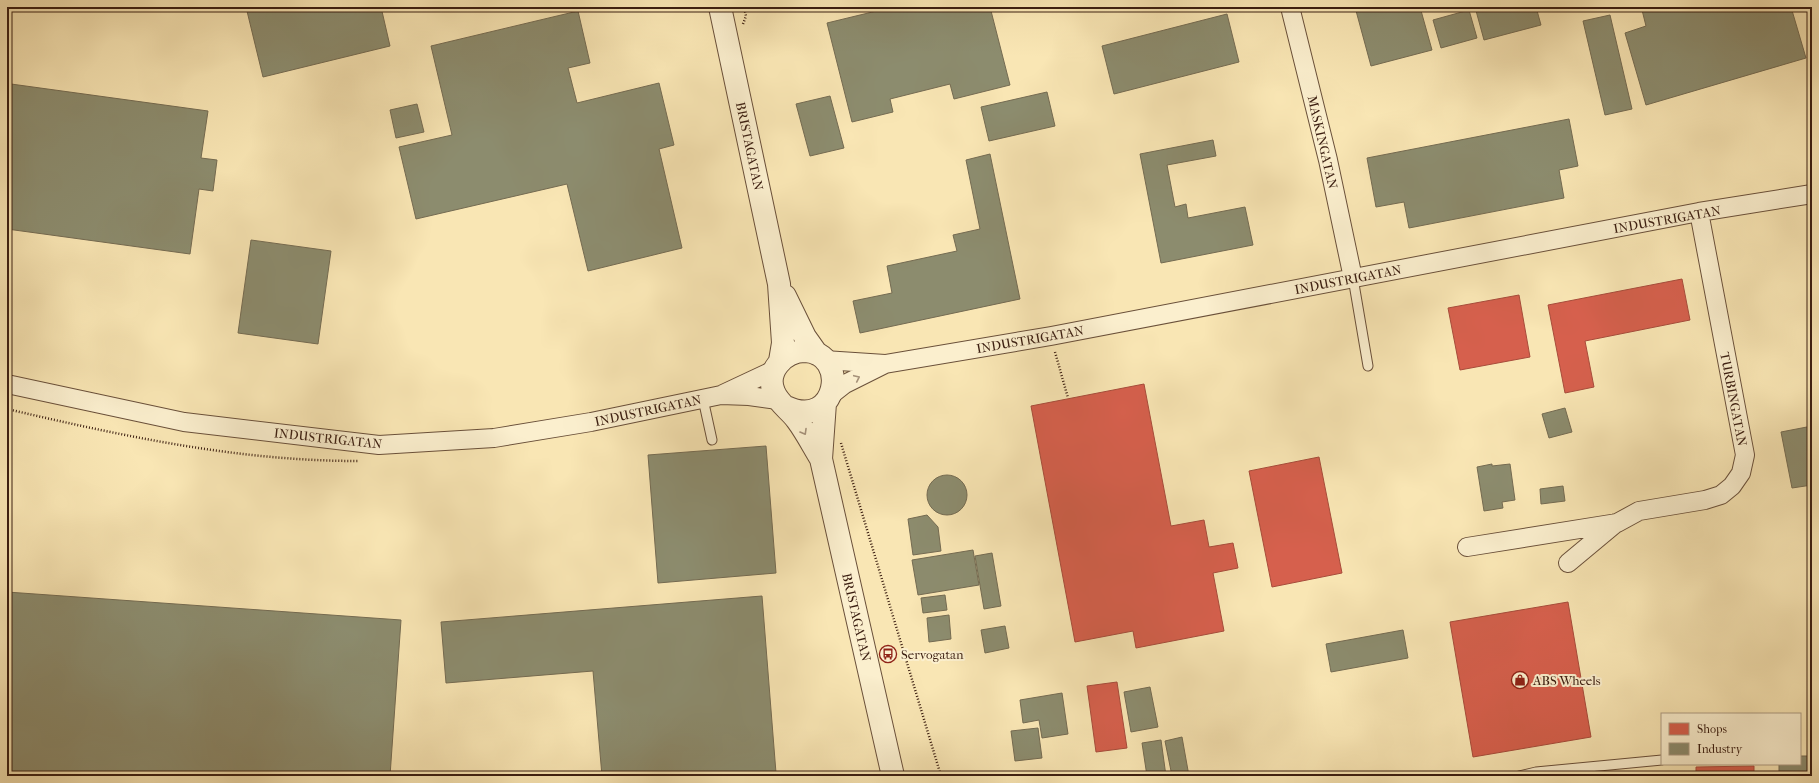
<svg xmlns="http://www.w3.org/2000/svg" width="1819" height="783" font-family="'IM FELL French Canon',serif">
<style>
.shops{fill:#d6604d;stroke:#a84c3b}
.industry{fill:#8c8c6e;stroke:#746b52}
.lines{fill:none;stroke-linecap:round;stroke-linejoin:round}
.service-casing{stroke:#6a503a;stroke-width:11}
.minor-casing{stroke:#6a503a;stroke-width:20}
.tertiary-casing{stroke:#6a503a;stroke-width:24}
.path{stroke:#3b1e11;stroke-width:2.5;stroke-dasharray:1 2;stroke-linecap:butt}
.service{stroke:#fbefce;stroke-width:9}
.minor{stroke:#fbefce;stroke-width:18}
.tertiary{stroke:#fbefce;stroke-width:22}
.oneway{stroke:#a59179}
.labels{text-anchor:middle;stroke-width:4;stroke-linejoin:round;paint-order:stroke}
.street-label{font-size:13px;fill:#3b1e11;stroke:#fbefce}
.poi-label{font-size:13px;fill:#3b1e11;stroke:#fbefce;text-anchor:start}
</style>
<rect width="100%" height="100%" fill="#f9e6b4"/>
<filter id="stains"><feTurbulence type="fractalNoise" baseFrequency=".005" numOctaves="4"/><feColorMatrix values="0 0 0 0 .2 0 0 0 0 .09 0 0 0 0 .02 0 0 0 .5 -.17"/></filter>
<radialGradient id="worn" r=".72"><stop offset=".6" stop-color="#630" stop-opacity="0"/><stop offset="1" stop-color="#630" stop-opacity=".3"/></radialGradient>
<path class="shops" d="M1682 279 1690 320 1585 341 1594 387 1565 393 1548 305Z
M1519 295 1530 357 1460 370 1448 308Z
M1144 384 1171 526 1204 520 1209 547 1233 543 1238 568 1213 573 1224 631 1136 648 1133 631 1075 642 1031 406Z
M1319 457 1342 573 1272 587 1249 471Z
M1568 602 1591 737 1473 757 1450 622Z
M1117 682 1127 748 1096 752 1087 686Z
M1754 766V776H1696V767Z"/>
<path class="industry" d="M246 7H381L390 46 263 77Z
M893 7H990L1010 85 954 99 950 84 890 99 893 112 852 122 827 23Z
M1355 7H1420L1432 50 1371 66Z
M1475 7H1536L1541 25 1484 40Z
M1653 7H1791L1806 58 1646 105 1625 33 1646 26 1642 10Z
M1469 10 1477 38 1441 48 1433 20Z
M578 11 590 63 568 68 577 103 659 83 674 145 659 149 682 248 588 271 567 184 416 219 399 147 452 135 431 46Z
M1227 14 1239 62 1114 94 1102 46Z
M1610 15 1632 109 1605 115 1583 21Z
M11 84 208 111 201 158 217 160 213 191 199 189 190 254 7 229V110Z
M1047 92 1055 126 989 141 981 107Z
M830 96 844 148 810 156 796 104Z
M417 104 424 132 396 138 390 110Z
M1569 119 1578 166 1559 170 1564 198 1409 228 1404 202 1376 207 1367 158Z
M1213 140 1216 156 1167 165 1175 207 1186 204 1188 218 1245 207 1253 245 1161 263 1140 154Z
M990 154 1020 299 860 333 853 301 892 293 887 266 957 251 953 235 980 229 966 160Z
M251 240 331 251 318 344 238 333Z
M1565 408 1572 432 1549 438 1542 414Z
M1812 426V485L1792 488 1781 432Z
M766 446 776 573 658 583 648 455Z
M1492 464V466L1510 464 1515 500 1502 502 1503 508 1484 511 1477 467Z
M927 495a20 20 0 1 1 40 0a20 20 0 1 1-40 0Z
M1563 486 1565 501 1541 504 1540 489Z
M927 515 938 527 941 551 913 555 908 519Z
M973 550 979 585 918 595 912 560Z
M992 553 1001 606 984 609 975 556Z
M7 592 401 620 390 776H7Z
M945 595 947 610 923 613 921 598Z
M762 596 776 773 737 776H602L593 671 446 683 441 622Z
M949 615 951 639 929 642 927 618Z
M1005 626 1009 648 985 653 981 630Z
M1403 630 1408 658 1331 672 1326 644Z
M1150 687 1158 727 1131 732 1124 692Z
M1062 693 1068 734 1042 738 1039 720 1023 723 1020 700Z
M1038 728 1042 758 1015 761 1011 731Z
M1182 737 1189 776H1172L1165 741Z
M1161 740 1166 776H1147L1142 743Z
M1800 756H1812V776H1779V764H1800Z"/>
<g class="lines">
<g class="service-casing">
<path id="service" d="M1353 278 1368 366
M703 399 712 440
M1519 776 1536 772 1662 760"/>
</g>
<g class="minor-casing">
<path id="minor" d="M1290 7 1328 160 1353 278
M824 360 885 364 1051 336 1699 212 1812 194
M7 384 184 422 379 445 494 438 591 422 721 395 749 396 778 400
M723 394 774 370
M831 395 845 384 885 364
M1467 547 1617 523 1639 511 1705 500 1721 495 1732 486 1741 473 1745 455 1699 212
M1568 563 1616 523"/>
</g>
<g class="tertiary-casing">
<path id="tertiary" d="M720 7 779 284 783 343 780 361
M785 296 805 337 817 354
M825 403 821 459 893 776
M786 407C838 431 850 353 805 351 784 351 765 372 774 392 779 404 790 410 797 420 806 432 813 446 821 459"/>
</g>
<path class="path" d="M743 24 746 16 744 7
M1055 352 1068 398
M7 409C123 436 237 461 358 461
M841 443 941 776"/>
<use href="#service" class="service"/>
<use href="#minor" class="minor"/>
<use href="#tertiary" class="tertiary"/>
</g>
<defs><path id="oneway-chevron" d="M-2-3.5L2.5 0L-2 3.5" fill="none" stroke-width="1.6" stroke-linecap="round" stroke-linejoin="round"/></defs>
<g class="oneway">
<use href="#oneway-chevron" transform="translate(857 378) rotate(-25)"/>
<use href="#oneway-chevron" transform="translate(804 432) rotate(60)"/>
</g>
<defs>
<g id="bus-ring" transform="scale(0.9)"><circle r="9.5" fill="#fbefce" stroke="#8f2418" stroke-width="1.5"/><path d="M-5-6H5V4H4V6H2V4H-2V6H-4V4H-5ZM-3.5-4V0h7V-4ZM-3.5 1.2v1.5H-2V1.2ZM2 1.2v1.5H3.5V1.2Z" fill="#8f2418"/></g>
<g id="shop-ring" transform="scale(0.9)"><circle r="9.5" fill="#fbefce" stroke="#8f2418" stroke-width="1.5"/><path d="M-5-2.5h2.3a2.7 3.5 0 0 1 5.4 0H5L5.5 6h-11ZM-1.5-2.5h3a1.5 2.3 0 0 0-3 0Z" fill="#8f2418"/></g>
</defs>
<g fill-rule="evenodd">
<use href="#bus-ring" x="888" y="654"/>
<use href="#shop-ring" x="1520" y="680"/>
</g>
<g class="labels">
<g class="street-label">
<text transform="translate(1323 142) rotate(77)" y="5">MASKINGATAN</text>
<text transform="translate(750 146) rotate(78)" y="5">BRISTAGATAN</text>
<text transform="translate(1667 219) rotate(-10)" y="5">INDUSTRIGATAN</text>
<text transform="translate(1348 279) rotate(-11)" y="5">INDUSTRIGATAN</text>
<text transform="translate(1030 339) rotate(-10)" y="5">INDUSTRIGATAN</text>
<text transform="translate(1734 399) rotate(79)" y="5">TURBINGATAN</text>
<text transform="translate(648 410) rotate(-12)" y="5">INDUSTRIGATAN</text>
<text transform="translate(328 438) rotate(6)" y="5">INDUSTRIGATAN</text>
<text transform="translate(857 617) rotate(77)" y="5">BRISTAGATAN</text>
</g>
<g class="poi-label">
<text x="901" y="659">Servogatan</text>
<text x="1533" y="685">ABS Wheels</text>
</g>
</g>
<rect width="1819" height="783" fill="none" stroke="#f9e6b4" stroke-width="24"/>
<rect x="8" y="8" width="1803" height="767" fill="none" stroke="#3b1e11" stroke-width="2"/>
<rect x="12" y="12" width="1795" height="759" fill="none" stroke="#3b1e11"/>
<rect x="1661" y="713" width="140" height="52" fill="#fbefce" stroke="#ae9b82"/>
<rect x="1669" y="723" width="20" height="12" fill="#d6604d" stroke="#ae9b82"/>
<text x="1697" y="733" font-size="12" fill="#3b1e11">Shops</text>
<rect x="1669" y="743" width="20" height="12" fill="#8c8c6e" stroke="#ae9b82"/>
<text x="1697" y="753" font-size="12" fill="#3b1e11">Industry</text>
<rect width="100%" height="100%" filter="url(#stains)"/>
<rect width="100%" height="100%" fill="url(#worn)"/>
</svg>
